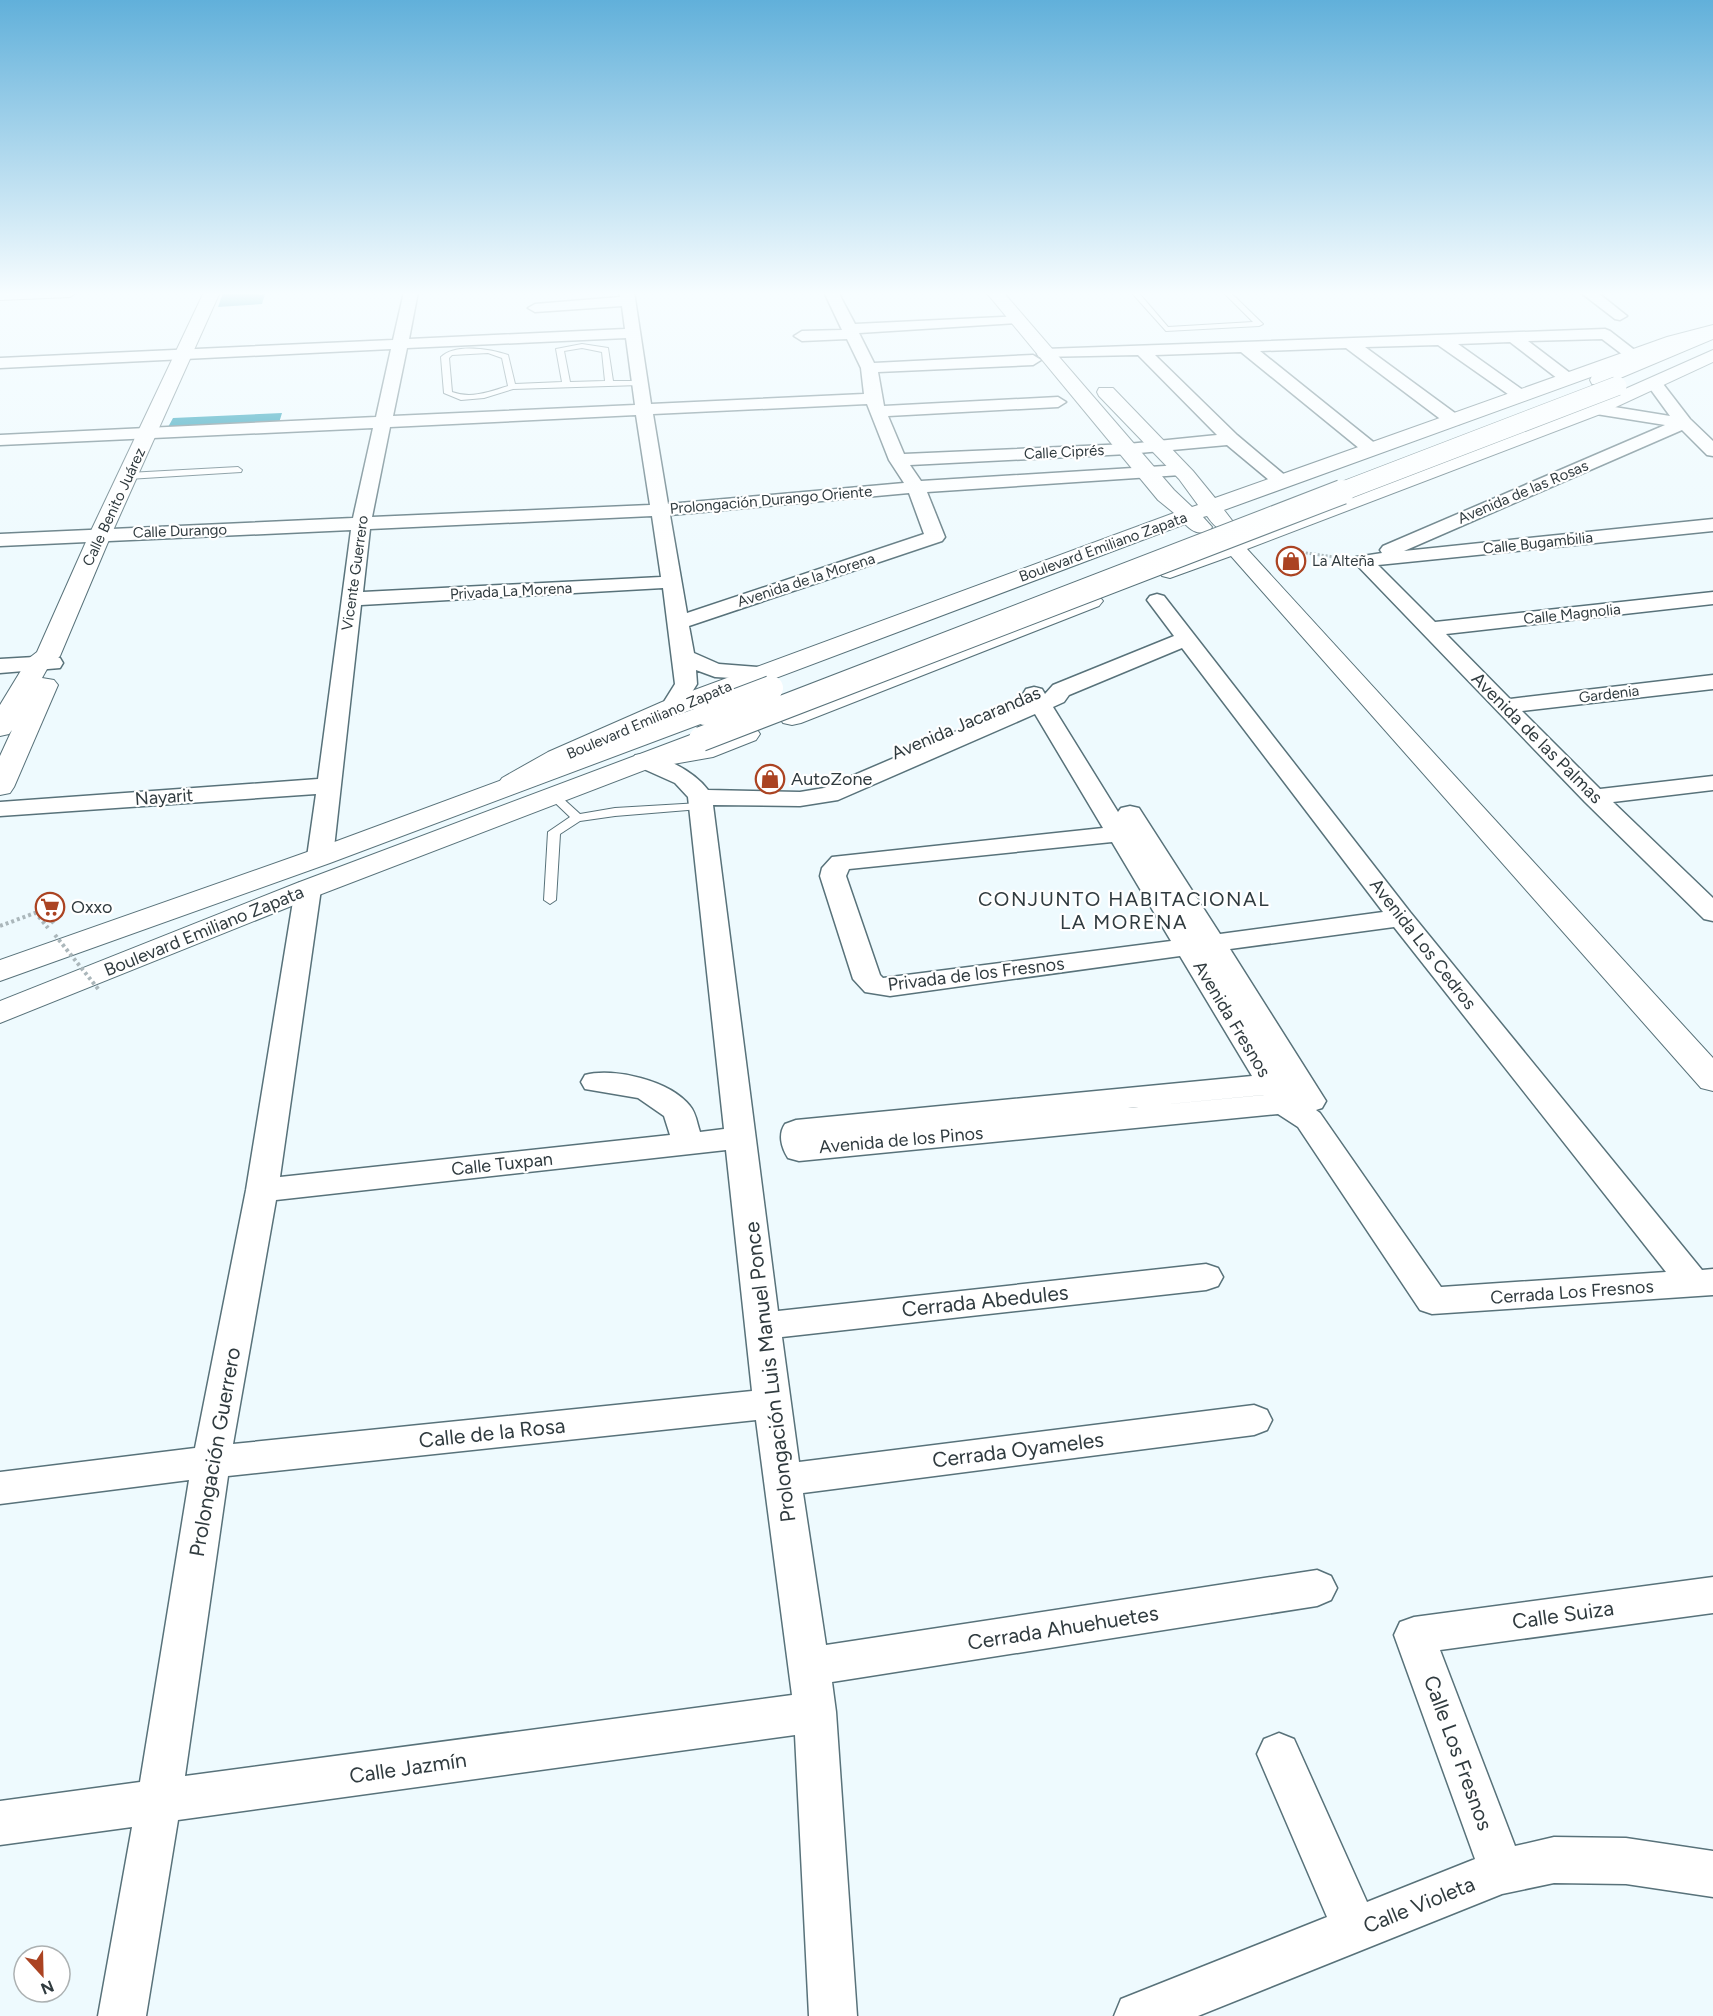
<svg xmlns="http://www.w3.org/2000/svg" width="1713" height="2016" font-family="Figtree,sans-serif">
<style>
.building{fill:#0990ac}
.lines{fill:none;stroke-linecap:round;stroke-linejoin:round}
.lane-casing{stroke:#58727a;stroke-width:2}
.street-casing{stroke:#58727a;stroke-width:3}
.secondary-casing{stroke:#58727a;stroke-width:2}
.primary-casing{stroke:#58727a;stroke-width:2}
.path-far1{stroke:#abb7bb;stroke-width:3;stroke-dasharray:2 2;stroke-linecap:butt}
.path{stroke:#abb7bb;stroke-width:4;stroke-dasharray:3 3;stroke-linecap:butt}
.lane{fill:#fff;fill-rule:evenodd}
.street{fill:#fff;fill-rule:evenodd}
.secondary{fill:#fff;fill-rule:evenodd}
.primary{fill:#fff;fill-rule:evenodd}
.primary-bridge-far1-casing{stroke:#58727a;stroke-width:20;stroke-linecap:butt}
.primary-bridge-casing{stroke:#58727a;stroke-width:26;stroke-linecap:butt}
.path-bridge{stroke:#abb7bb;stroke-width:4;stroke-dasharray:3 3;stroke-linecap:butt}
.primary-bridge-far1{stroke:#fff;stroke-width:19}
.primary-bridge{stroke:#fff;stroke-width:24}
.labels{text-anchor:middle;stroke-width:4.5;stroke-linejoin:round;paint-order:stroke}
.far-street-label{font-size:15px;fill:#303b3f;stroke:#fff}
.far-poi-label{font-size:15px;fill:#303b3f;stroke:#fff;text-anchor:start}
.street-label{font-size:18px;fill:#303b3f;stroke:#fff}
.poi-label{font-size:18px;fill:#303b3f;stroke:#fff;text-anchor:start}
.neighbourhood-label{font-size:20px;letter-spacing:1.5px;fill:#303b3f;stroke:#fff}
.near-street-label{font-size:21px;fill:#303b3f;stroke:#fff}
</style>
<rect width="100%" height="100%" fill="#eefafe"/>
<path class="building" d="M228 292H259L258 295 265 294 262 304 218 307 223 293Z
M282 413 279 423 167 429 173 418Z"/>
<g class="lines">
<g class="lane-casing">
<path id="lane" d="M1131 292H1138L1168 327 1253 322 1223 292H1230L1263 324 1259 326 1166 331Z
M582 344 608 348 613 381H640L644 383 640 385 513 389 484 398 461 400 444 393 441 357C455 343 491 349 508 355L515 384 562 382 556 349ZM582 348 602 352 605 381 570 382 564 351ZM488 353 502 358 508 386C489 392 471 399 452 392L449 358 452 355Z
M238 467 242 470 241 472 128 479 124 476 128 473Z
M554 793 558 794 580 814 615 808 700 803 706 806 700 809 615 816 580 821 560 834 556 900 550 904 544 900 548 832 570 817 548 796Z"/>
</g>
<g class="street-casing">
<path id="street" d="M404 292H418L409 339 625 329 622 306 535 312 528 308 535 304 620 297V292H634L651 404 864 394 861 368 847 339 802 341 794 336 802 331 842 330 824 292H838L855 324 1022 316 1024 319 1022 322 1017 323 859 333 874 363 1033 355 1041 360 1033 365 878 372 884 406 1058 397 1066 402 1058 407 888 416 904 454 1128 444 1217 435 1138 355 1039 357 1037 354 1045 349 1605 329 1610 331 1641 355 1633 360 1627 358 1602 339 1528 341 1574 376 1576 379 1568 384 1562 382 1510 342 1458 344 1527 393 1529 396 1527 399H1515L1438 345 1365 347 1459 416 1461 420 1459 424H1447L1346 348 1260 351 1377 445 1380 449 1377 453H1365L1241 352 1155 355 1237 435 1287 477 1290 481 1287 485H1275L1227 445 1128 454 910 465 921 481 1181 465 1187 466 1190 470 1187 474 1181 475 927 492 945 537 942 541 689 626 694 653 719 664 772 668 775 673 772 678 764 680 715 677 696 670 697 684 679 713 671 715 663 713 660 708 675 684 663 588 361 605 333 857 329 862 320 865 311 862 307 857 316 794 0 816V802L318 779 351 530 0 546V534L353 518 373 428 0 445V435L376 417 391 349 0 368V358L393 340ZM626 338 635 405 393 416 407 348ZM867 404 889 460 904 483 668 504 653 414ZM636 415 650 505 372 517 390 427ZM909 493 924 534 687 613 670 515ZM652 516 661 577 363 592 370 529Z
M1580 292H1597L1627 316 1620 320 1615 319Z
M1654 378 1660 380 1690 419 1713 441V456L1707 455 1682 430 1404 551 1713 519V531L1378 565 1435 622 1713 592V604L1446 634 1510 699 1713 675V689L1522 711 1600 789 1713 776V790L1613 802 1713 898V921L1704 919 1585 802 1353 561 1356 557 1382 553 1380 550 1383 546 1665 425 1596 414 1588 409 1596 404 1670 416 1646 383Z
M1157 594 1164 596 1410 912 1702 1270 1713 1269V1295L1432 1314 1420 1310 1298 1127 1278 1114 799 1161 788 1158C781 1147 778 1134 785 1124L796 1120 1252 1076 1180 956 890 996 865 992 853 979 820 876 822 868 832 857 1103 828 1035 714 838 800 800 806 713 805 778 1311 1206 1264 1218 1268 1223 1277 1218 1286 1206 1290 782 1337 799 1462 1254 1405 1267 1410 1272 1420 1267 1430 1254 1435 803 1493 826 1645 1317 1570 1331 1576 1337 1588 1331 1600 1317 1606 832 1682 836 1712 857 2016H809L795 1735 178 1820 146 2016H98L132 1827 0 1845V1801L140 1782 189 1480 0 1504V1472L195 1448 246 1190 295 889 299 883 308 881 317 883 321 889 280 1177 670 1135 664 1116 638 1098 585 1089 581 1082 585 1075C614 1067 671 1081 690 1106 696 1113 697 1123 700 1132L724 1129 688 797 675 783 637 766 633 761 637 756C658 751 695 772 708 790L800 792 824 788 1027 701 1023 694 1026 689 1034 687 1042 689 1045 694 1053 685 1174 636 1147 600 1150 596ZM1182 648 1383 912 1220 934 1139 808 1130 806 1121 808 1118 812 1053 707 1064 702 1069 695ZM1112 842 1171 941 883 978 880 975 846 876 849 869ZM1394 927 1666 1272 1441 1287 1320 1113 1316 1110 1322 1108 1326 1101 1230 949ZM1263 1095H1264L1128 1108ZM726 1150 752 1391 233 1444 276 1200ZM756 1420 792 1695 185 1776 228 1476Z
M52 656 60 658 63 663 60 668 0 673V659Z
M1713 1577V1613L1440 1650 1515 1846 1554 1837 1626 1838 1713 1851V1897L1626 1884 1554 1883 1502 1894 1198 2016H1114L1121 1999 1327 1917 1257 1754 1264 1739 1279 1733 1294 1739 1367 1902 1475 1859 1394 1635 1400 1622 1414 1617Z"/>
</g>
<g class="secondary-casing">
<path id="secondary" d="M0 292H78L70 297 0 300Z
M204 292H220L111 535 60 656 47 669 42 678 54 680 58 685 14 787 10 793 0 795V756L12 730 9 734 0 736V705L28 659 37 652 89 535Z
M986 292H1003L1174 490 1192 507 1198 505 1179 479 1099 396 1097 392 1099 388H1113L1193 471 1215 498 1667 337 1713 325V335L1679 345 1224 510 1234 523 1231 528C1218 531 1214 526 1207 516L1203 517 1212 527 1209 532C1198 534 1193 532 1185 524L680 714 568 764 522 790 512 792 502 790 498 784 502 778 548 752 662 702 1174 513 1158 500Z
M1713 350V362L1603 413 1247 549 1713 1058V1091L1701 1088 1231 556 1170 578 1162 576 1158 571 1162 566 1589 405Z
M1091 594 1099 596 1103 601 1099 606 801 723 792 725 783 723 779 717 783 711Z
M747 726 756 728 760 734 756 740 713 757 645 769 635 767 631 761 635 755 697 744Z"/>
</g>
<g class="primary-casing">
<path id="primary" d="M1713 328V339L1606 384H1592L1590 380 1592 376Z
M705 705 714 707 718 713 714 719 330 863 0 981V960L310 851Z
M701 731 710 733 714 739 710 745 319 895 0 1023V1001L297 883Z"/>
</g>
<path class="path-far1" d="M1286 550 1341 558"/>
<path class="path" d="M35 912 48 928
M0 926 43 910 55 925"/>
<use href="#lane" class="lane"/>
<use href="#street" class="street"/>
<use href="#secondary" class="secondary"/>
<use href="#primary" class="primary"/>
<g class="primary-bridge-far1-casing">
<path id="primary-bridge-far1" d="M1338 493 1617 386"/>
</g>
<g class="primary-bridge-casing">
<path id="primary-bridge" d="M705 713 771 688
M701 739 1342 492"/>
</g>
<path class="path-bridge" d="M55 935 99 990"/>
<use href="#primary-bridge-far1" class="primary-bridge-far1"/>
<use href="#primary-bridge" class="primary-bridge"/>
</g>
<linearGradient id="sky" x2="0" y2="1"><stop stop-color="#61b0da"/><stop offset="0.51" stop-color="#f7fdff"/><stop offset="1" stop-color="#f7fdff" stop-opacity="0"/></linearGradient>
<rect width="1713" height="575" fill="url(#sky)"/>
<defs>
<g id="shop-ring" transform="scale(1.5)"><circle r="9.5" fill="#fff" stroke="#ab4322" stroke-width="1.5"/><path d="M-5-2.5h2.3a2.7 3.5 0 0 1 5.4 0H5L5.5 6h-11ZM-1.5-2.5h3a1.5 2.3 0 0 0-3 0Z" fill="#ab4322"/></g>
<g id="supermarket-ring" transform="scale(1.5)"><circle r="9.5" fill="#fff" stroke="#ab4322" stroke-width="1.5"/><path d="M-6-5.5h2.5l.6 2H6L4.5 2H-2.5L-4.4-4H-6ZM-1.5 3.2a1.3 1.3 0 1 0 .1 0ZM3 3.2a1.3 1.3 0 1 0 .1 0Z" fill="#ab4322"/></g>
</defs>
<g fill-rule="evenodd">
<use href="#shop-ring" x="1291" y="561"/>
<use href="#shop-ring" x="770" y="779"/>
<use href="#supermarket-ring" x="50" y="907"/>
</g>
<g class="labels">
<g class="far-street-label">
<text transform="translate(1064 452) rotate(-3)" y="5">Calle Ciprés</text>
<text transform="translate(1523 492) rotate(-23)" y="5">Avenida de las Rosas</text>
<text transform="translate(771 500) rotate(-5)" y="5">Prolongación Durango Oriente</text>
<text transform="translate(114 507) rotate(-65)" y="5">Calle Benito Juárez</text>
<text transform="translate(180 531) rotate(-2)" y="5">Calle Durango</text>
<text transform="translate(1538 543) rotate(-6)" y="5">Calle Bugambilia</text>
<text transform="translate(1103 547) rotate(-20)" y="5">Boulevard Emiliano Zapata</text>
<text transform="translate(355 573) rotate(-82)" y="5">Vicente Guerrero</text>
<text transform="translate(806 580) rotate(-18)" y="5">Avenida de la Morena</text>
<text transform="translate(511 591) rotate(-3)" y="5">Privada La Morena</text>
<text transform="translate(1572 614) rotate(-6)" y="5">Calle Magnolia</text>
<text transform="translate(1609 694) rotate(-7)" y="5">Gardenia</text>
<text transform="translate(649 720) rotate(-23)" y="5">Boulevard Emiliano Zapata</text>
</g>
<g class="far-poi-label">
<text x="1312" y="566">La Alteña</text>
</g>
<g class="street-label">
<text transform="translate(966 723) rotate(-23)" y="6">Avenida Jacarandas</text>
<text transform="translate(1537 738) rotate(45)" y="6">Avenida de las Palmas</text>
<text transform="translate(164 797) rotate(-4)" y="6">Nayarit</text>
<text transform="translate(204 931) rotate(-22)" y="6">Boulevard Emiliano Zapata</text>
<text transform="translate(1423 944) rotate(52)" y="6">Avenida Los Cedros</text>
<text transform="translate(976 974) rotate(-7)" y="6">Privada de los Fresnos</text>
<text transform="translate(1232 1019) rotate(59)" y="6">Avenida Fresnos</text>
<text transform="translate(901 1140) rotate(-5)" y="6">Avenida de los Pinos</text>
<text transform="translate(502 1164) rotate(-6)" y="6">Calle Tuxpan</text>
<text transform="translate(1572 1292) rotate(-4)" y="6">Cerrada Los Fresnos</text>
</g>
<g class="poi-label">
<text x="791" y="785">AutoZone</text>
<text x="71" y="913">Oxxo</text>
</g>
<g class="neighbourhood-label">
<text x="1124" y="906">CONJUNTO HABITACIONAL<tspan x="1124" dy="23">LA MORENA</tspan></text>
</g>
<g class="near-street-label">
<text transform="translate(985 1301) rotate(-6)" y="7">Cerrada Abedules</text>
<text transform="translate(770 1372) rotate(-97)" y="7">Prolongación Luis Manuel Ponce</text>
<text transform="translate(492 1433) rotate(-6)" y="7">Calle de la Rosa</text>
<text transform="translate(1018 1450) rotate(-7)" y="7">Cerrada Oyameles</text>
<text transform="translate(215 1452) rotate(-80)" y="7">Prolongación Guerrero</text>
<text transform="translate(1563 1615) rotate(-8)" y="7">Calle Suiza</text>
<text transform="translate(1063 1628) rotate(-9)" y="7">Cerrada Ahuehuetes</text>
<text transform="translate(1458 1753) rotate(70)" y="7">Calle Los Fresnos</text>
<text transform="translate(408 1768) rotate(-8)" y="7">Calle Jazmín</text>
<text transform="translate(1419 1905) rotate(-22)" y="7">Calle Violeta</text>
</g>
</g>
<g transform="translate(42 1974) rotate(158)"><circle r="28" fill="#ffffff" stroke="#acb1b2" stroke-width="1.5"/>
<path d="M0-4.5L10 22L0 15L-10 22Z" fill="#ab4322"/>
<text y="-9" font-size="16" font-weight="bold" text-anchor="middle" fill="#303b3f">N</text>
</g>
</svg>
